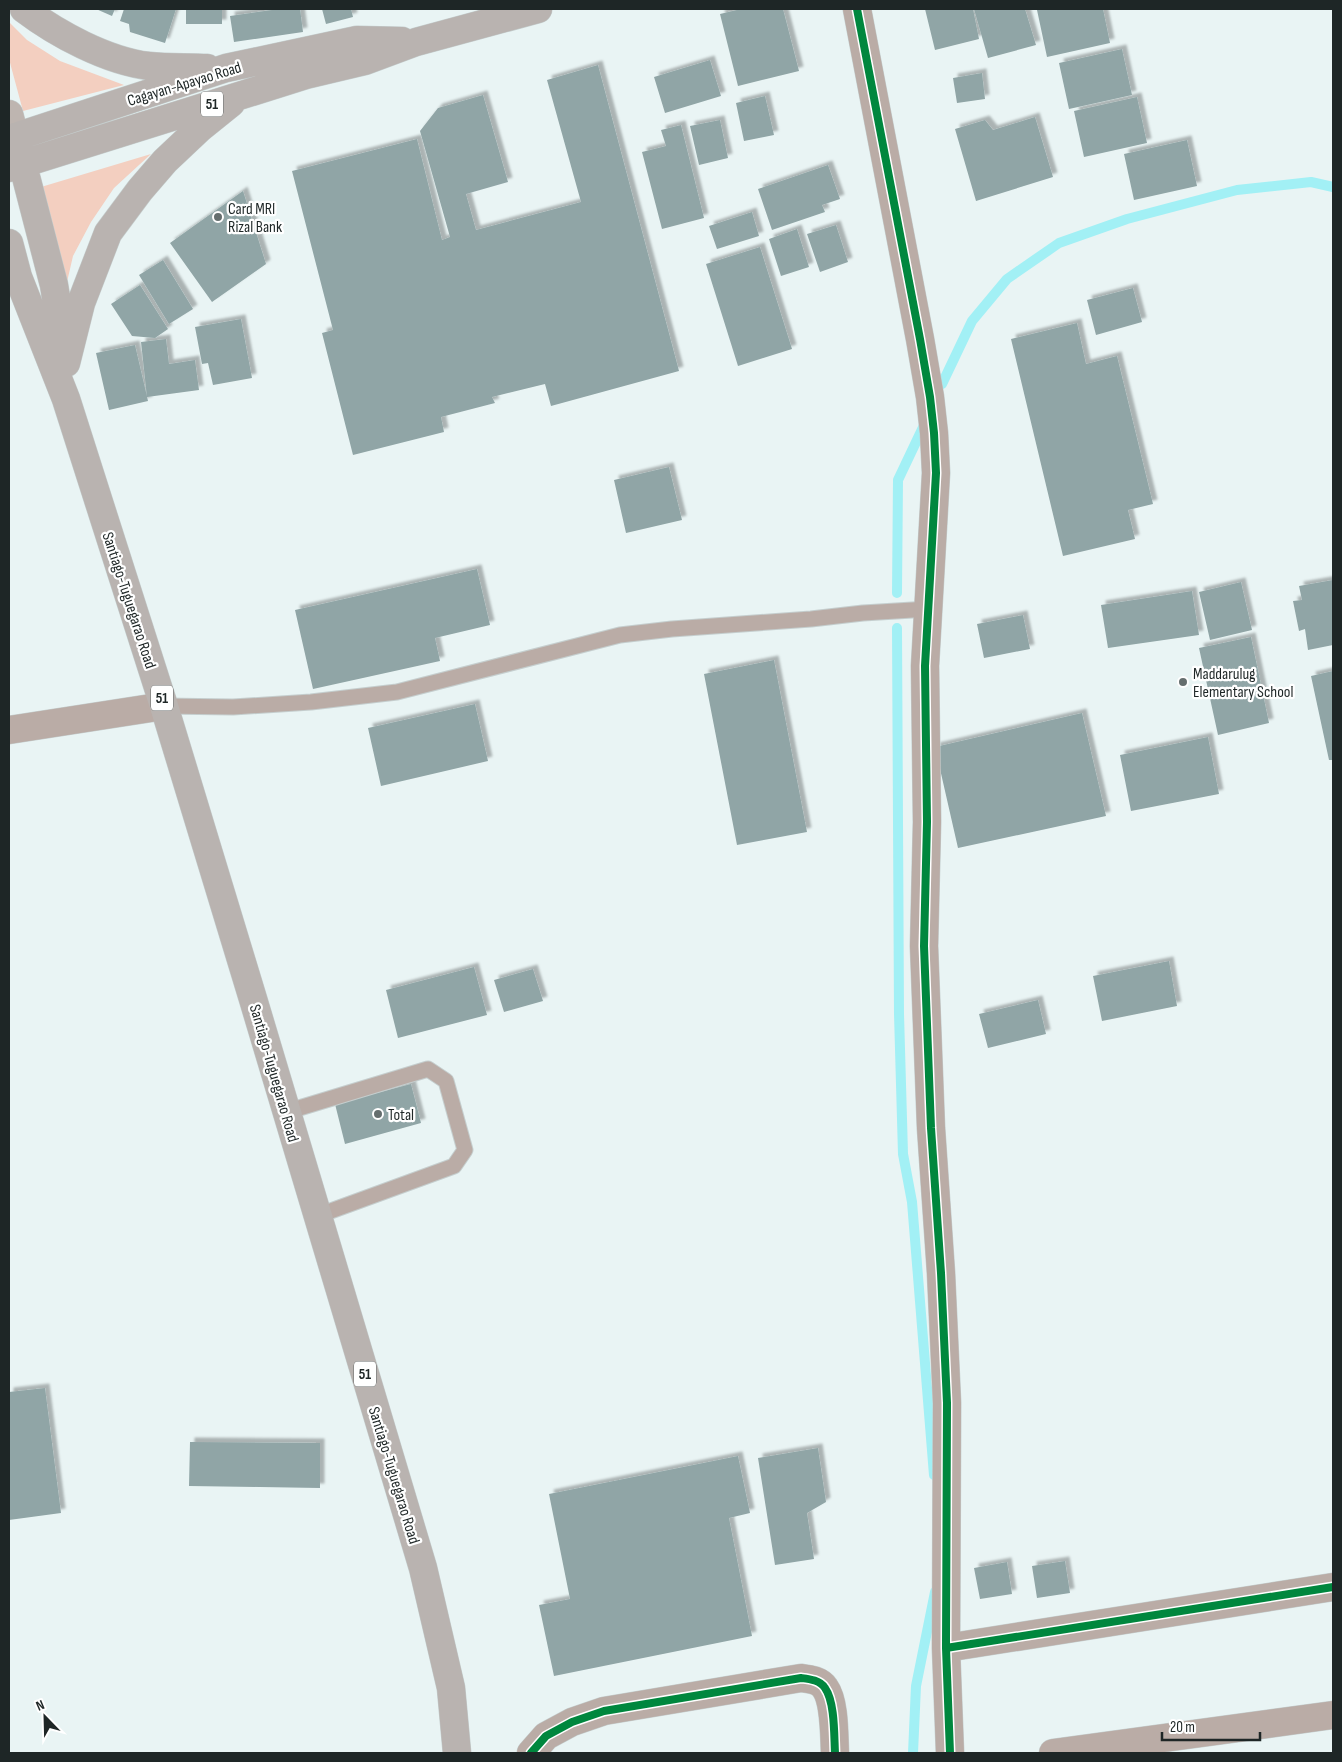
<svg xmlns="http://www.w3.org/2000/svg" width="1342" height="1762" font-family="'Sofia Sans Condensed',sans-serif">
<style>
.green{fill:#f3cfc0}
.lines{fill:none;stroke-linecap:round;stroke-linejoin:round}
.stream{stroke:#a2f0f5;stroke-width:10}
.building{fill:#90a5a6;filter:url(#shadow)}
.lane-casing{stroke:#c5cece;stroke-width:17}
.street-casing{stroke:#c5cece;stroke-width:29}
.secondary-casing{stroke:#c5cece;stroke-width:29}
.highway-casing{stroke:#c5cece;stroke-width:29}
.lane{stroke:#baaca6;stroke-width:15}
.street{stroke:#baaca6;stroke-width:28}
.secondary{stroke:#beb5b0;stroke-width:28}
.highway{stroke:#b9b3b0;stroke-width:28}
.cycleway-casing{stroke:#fff;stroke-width:11}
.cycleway{stroke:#00873e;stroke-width:8}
.poi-dot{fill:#656e6e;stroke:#fff;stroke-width:2}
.labels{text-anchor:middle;stroke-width:4.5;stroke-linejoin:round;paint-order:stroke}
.shield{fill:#fff;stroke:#626767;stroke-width:1}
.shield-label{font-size:15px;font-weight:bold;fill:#1e2626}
.street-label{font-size:16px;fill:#1e2626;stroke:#fff}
.poi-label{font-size:16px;fill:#1e2626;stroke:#fff;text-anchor:start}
</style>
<defs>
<filter id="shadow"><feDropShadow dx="4.5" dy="-4.5" stdDeviation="1" flood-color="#0004"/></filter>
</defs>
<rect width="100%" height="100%" fill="#e9f4f4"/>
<path class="green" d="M9 22 27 40 60 61 124 85 23 111 9 59Z
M151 154 114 188 91 222 73 256 64 295 31 190Z"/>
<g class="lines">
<path class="stream" d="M942 384 972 321 1007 279 1059 243 1127 219 1237 190 1311 182 1333 187
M897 593 898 480 926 421
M897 628 899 1014 903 1154 912 1202 934 1475
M913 1753 916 1686 935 1592"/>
</g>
<path class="building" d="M96 9H115L112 16Z
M124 9H176L165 43 130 32 129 24 120 21Z
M186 9H222V24H186Z
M279 9H300L303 32 234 42 230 16Z
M322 9H351L353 17 326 24Z
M741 9H783L799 71 738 86 720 14Z
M925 9H973L979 39 935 50Z
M974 9H1025L1036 45 988 58Z
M1045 9H1103L1110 43 1047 57 1037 10Z
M1122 49 1132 95 1069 109 1059 63Z
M710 60 721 96 665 113 654 77Z
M598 65 679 371 551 406 545 384 492 397 495 403 441 417 444 432 353 455 322 333 333 330 292 171 417 139 442 240 450 237 420 131 438 108 483 95 508 182 466 194 476 230 581 202 547 80Z
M982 73 985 99 957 103 953 78Z
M765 96 774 135 744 141 736 103Z
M1137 97 1147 143 1084 157 1074 111Z
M1035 117 1053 177 976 201 955 129 985 120 993 130Z
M720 120 728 158 699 165 690 126Z
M681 125 704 218 662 229 642 152 666 146 661 130Z
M1187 140 1197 186 1134 200 1124 154Z
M828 165 840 199 822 205 825 212 772 230 758 189Z
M243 191 266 264 212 302 170 243Z
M752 212 759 236 717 249 709 226Z
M836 225 848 262 820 272 807 234Z
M797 229 809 267 781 276 769 239Z
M760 247 792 349 738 366 706 264Z
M163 260 193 309 169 324 139 275Z
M140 285 168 329 155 338 132 336 111 304Z
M1133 288 1142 322 1096 335 1087 300Z
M241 319 252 378 213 385 208 363 202 364 195 327Z
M1077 323 1086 364 1117 356 1153 504 1128 510 1135 539 1063 556 1011 339Z
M166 339 169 364 195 360 199 390 147 397 141 342Z
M135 345 148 401 109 410 96 353Z
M669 467 682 520 626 533 614 480Z
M477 569 490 625 435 638 440 661 313 689 295 610Z
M1333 580V645L1308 650 1305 629 1299 631 1293 601 1302 600 1299 586Z
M1241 582 1252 630 1210 640 1199 592Z
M1192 591 1199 635 1108 648 1101 605Z
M1023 615 1030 649 984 658 977 624Z
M1251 637 1269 723 1218 735 1199 648Z
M774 660 807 832 737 845 704 674Z
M1333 671V760H1329L1311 676Z
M475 704 488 761 381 786 368 728Z
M1082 713 1106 816 958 848 935 747Z
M1208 737 1219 794 1131 811 1120 755Z
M1169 961 1177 1006 1102 1021 1093 976Z
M474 967 487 1015 398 1038 386 990Z
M533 969 543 1001 504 1012 494 980Z
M1038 1000 1046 1034 988 1048 979 1014Z
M411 1084 421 1123 345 1144 335 1104Z
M45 1388 61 1513 9 1520V1392Z
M190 1442 320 1443V1488L189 1486Z
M818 1448 826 1502 807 1513 814 1559 775 1565 758 1458Z
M738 1456 750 1513 729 1518 752 1636 554 1676 539 1605 570 1599 549 1494Z
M1065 1561 1070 1593 1037 1598 1032 1566Z
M1007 1562 1012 1594 980 1599 974 1568Z"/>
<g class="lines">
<g class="lane-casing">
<path id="lane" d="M164 706 233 707 311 702 397 692 620 635 672 629 811 619 863 613 929 609
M286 1112 428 1069 446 1081 465 1150 454 1166 317 1216"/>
</g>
<g class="street-casing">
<path id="street" d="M857 9 920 339 930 397 934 433 936 473 925 666 927 822 924 946 931 1128 941 1273 947 1403 946 1648 950 1753
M9 730 164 706
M946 1648 1333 1587
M531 1753 546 1736 572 1722 604 1711 801 1678C809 1679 820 1680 825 1688 835 1702 834 1735 835 1753
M1053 1753 1333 1715"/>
</g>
<g class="secondary-casing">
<path id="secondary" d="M9 114 15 137"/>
</g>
<g class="highway-casing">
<path id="highway" d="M24 9C57 34 107 61 149 66 168 68 188 67 207 68
M9 139 226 68 357 40 402 41
M18 146 54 285 65 353
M9 168 306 75 365 61 416 42 538 9
M9 243 18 277 66 399 164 706 253 999 423 1568 451 1688 457 1753
M66 363 81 303 108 233 140 190 165 161 200 128 231 103"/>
</g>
<use href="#lane" class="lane"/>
<use href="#street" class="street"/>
<use href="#secondary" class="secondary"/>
<use href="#highway" class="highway"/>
<g class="cycleway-casing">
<path id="cycleway" d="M857 9 920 339 930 397 934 433 936 473 925 666 927 822 924 946 931 1128 941 1273 947 1403 946 1648 950 1753
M946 1648 1333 1587
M531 1753 546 1736 572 1722 604 1711 801 1678C809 1679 820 1680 825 1688 835 1702 834 1735 835 1753"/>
</g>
<use href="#cycleway" class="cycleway"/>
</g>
<g class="poi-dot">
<circle cx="218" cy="217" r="5"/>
<circle cx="1183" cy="682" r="5"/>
<circle cx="378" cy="1114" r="5"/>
</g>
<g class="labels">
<g class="shield">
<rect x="201" y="91.5" width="22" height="25" rx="4"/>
<rect x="151" y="685.5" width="22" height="25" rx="4"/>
<rect x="354" y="1361.5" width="22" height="25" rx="4"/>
</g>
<g class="shield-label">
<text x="212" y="109">51</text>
<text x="162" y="703">51</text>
<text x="365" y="1379">51</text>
</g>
<g class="street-label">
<text transform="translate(184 83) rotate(-17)" y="6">Cagayan-Apayao Road</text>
<text transform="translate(130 600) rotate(72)" y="6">Santiago-Tuguegarao Road</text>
<text transform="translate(275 1073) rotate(74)" y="6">Santiago-Tuguegarao Road</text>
<text transform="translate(395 1475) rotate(73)" y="6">Santiago-Tuguegarao Road</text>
</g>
<g class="poi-label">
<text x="228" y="214">Card MRI<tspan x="228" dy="18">Rizal Bank</tspan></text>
<text x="1193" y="679">Maddarulug<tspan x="1193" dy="18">Elementary School</tspan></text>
<text x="388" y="1120">Total</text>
</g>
</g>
<rect width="1342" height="1762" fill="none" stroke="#1e2626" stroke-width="20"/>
<g transform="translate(45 1717) rotate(337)" stroke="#ffffff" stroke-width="4" paint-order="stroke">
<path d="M0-4L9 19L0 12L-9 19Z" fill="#1e2626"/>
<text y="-8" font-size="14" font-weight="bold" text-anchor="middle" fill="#1e2626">N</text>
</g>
<path d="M1162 1732v8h98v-8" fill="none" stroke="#1e2626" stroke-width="2.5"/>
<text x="1170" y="1732" font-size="15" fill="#1e2626" stroke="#ffffff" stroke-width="4" paint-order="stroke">20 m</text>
</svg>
